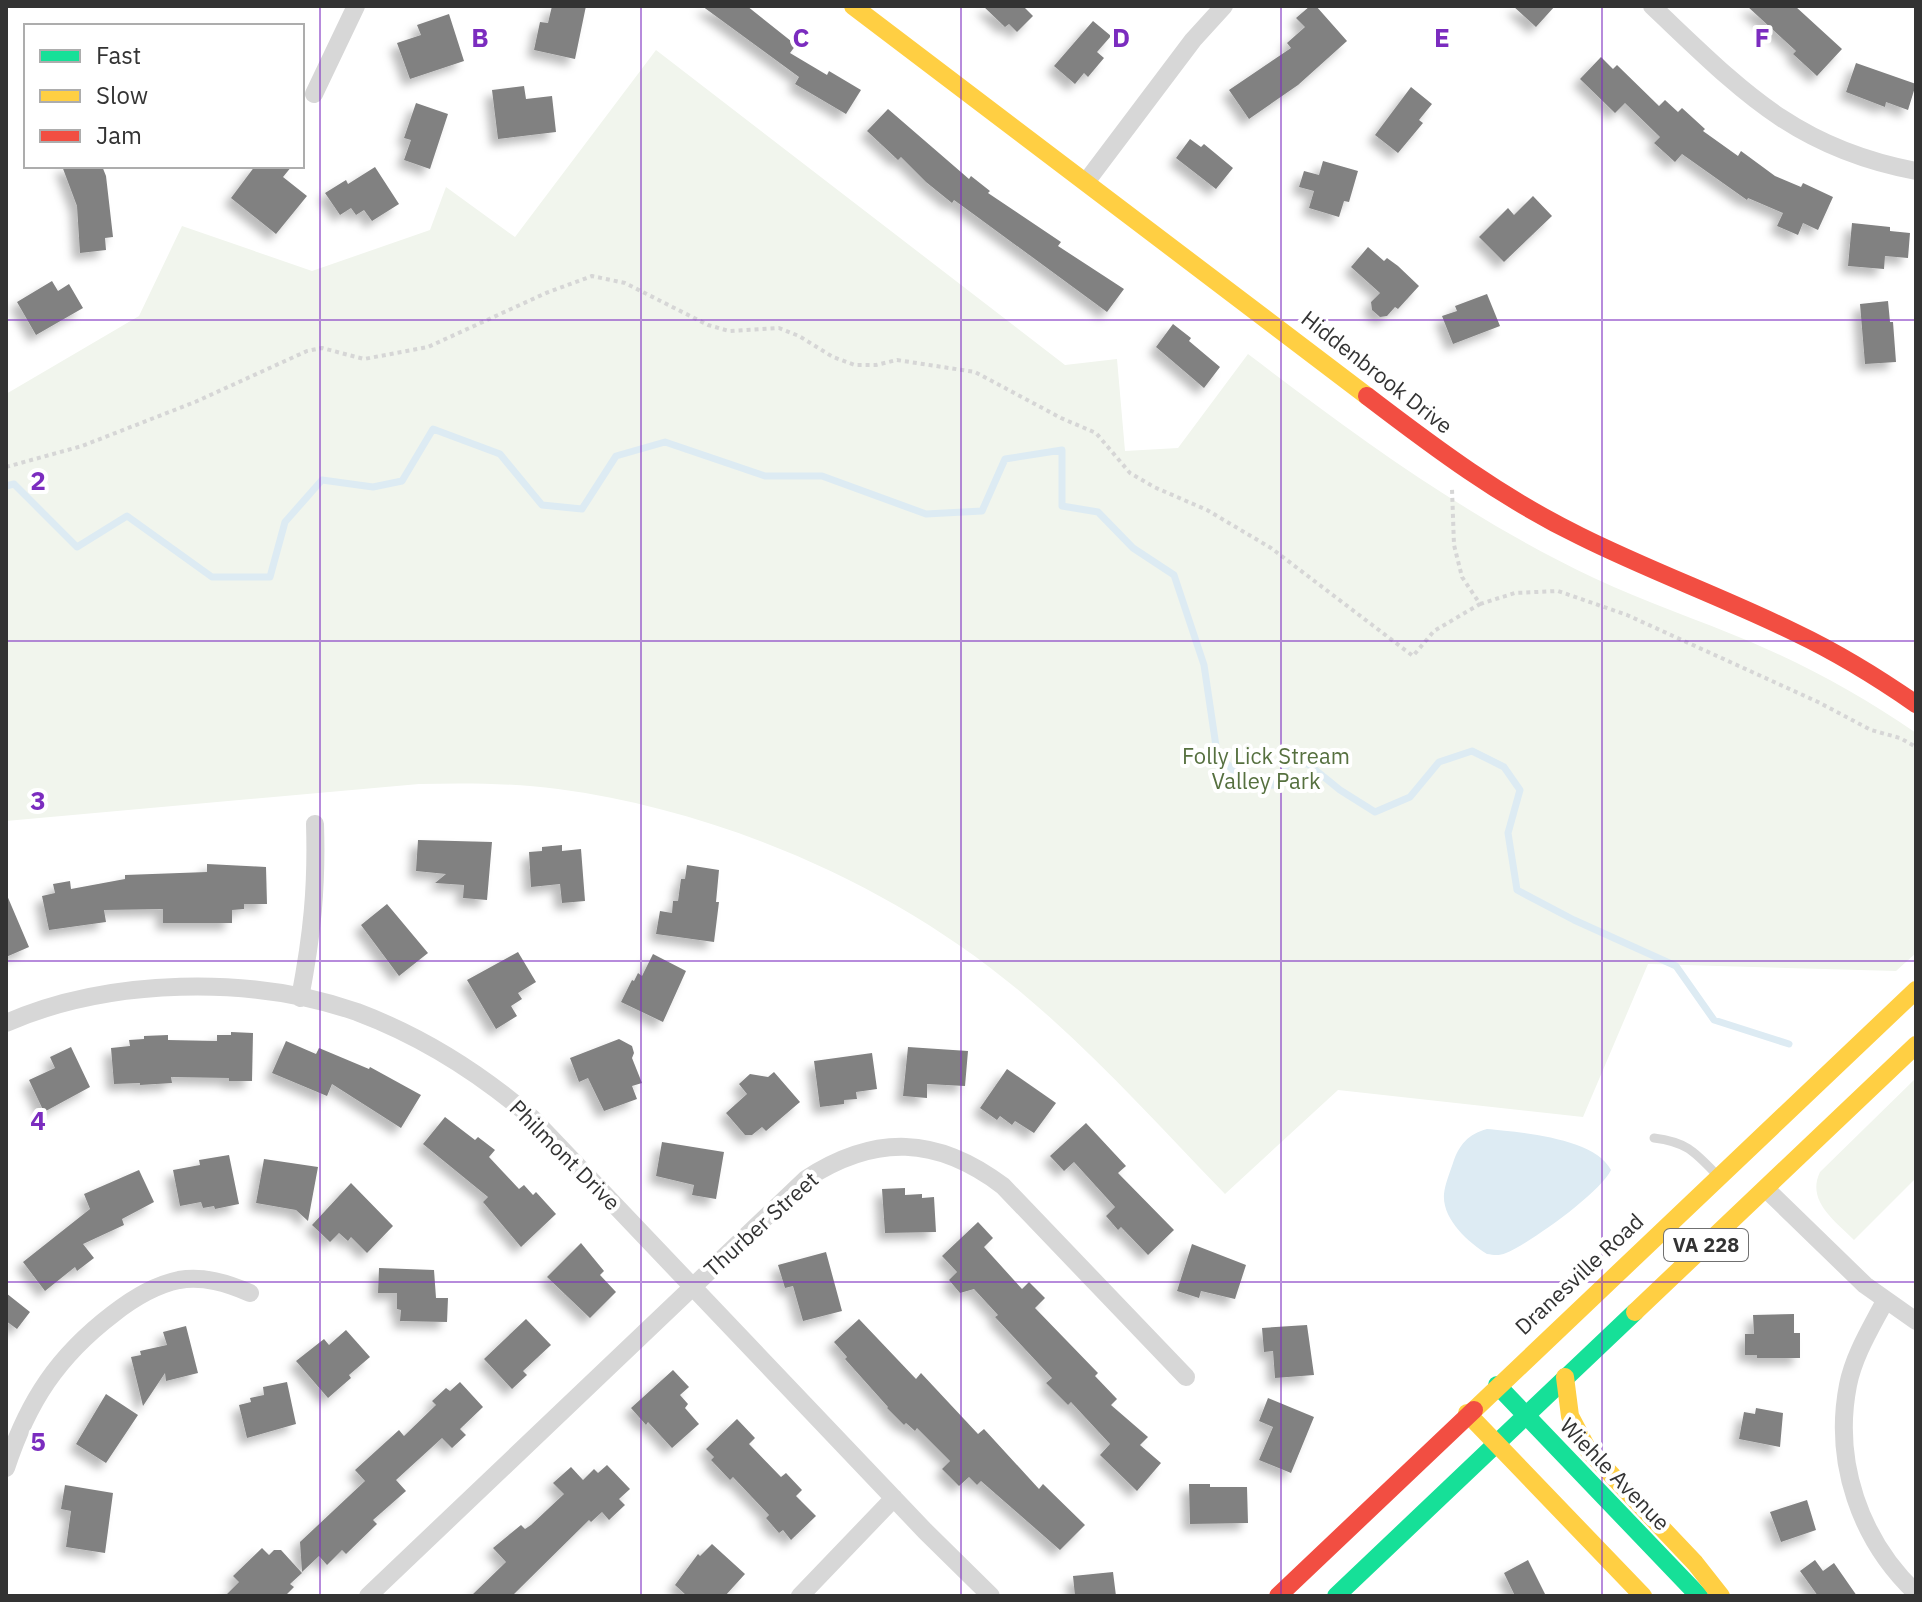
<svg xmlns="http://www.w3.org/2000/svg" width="1922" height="1602" font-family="'IBM Plex Sans',sans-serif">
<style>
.green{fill:#f1f5ed}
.water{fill:#ddebf3}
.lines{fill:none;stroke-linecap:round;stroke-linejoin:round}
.stream{stroke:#ddebf3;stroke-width:7}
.building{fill:#818181;filter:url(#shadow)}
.path{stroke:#d6d6d6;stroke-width:4;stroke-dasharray:4 4;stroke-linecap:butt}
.lane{stroke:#d7d7d7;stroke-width:9}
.street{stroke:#d7d7d7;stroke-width:18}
.fast{stroke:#16e098;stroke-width:18}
.slow{stroke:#ffcf43;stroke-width:18}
.jam{stroke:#f24e42;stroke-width:18}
.grid{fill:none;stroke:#7b2cbf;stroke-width:2;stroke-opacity:0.55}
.labels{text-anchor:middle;stroke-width:8;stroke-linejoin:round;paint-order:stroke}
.shield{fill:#fff;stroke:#707070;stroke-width:2}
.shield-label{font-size:20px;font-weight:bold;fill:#333}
.street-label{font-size:22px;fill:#333;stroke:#fff}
.park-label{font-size:22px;fill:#56703f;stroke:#fff}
.grid-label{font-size:26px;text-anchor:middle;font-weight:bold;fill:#7b2cbf;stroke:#fff;stroke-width:8;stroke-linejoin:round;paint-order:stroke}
</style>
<defs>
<filter id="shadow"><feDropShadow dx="-7" dy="7" stdDeviation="4" flood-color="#0004"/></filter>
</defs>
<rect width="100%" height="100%" fill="#fff"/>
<path class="green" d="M656 50 1065 365 1117 359 1125 451 1178 448 1248 354C1357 437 1469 519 1594 578 1645 602 1699 620 1751 642 1809 667 1864 697 1916 733V953L1896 971 1648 964 1583 1117 1338 1090 1225 1194C1159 1126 1096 1055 1023 994 896 886 723 811 558 789 512 783 466 783 419 784L6 821V394L139 316 182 226 312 271 430 230 446 187 515 237Z
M1916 1078V1178L1854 1240C1835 1221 1806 1201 1820 1172Z"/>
<path class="water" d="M1487 1129C1520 1132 1595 1138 1611 1170 1600 1193 1530 1243 1506 1253 1499 1256 1494 1255 1487 1254 1468 1242 1442 1219 1444 1194 1445 1184 1450 1172 1453 1163 1459 1145 1468 1134 1487 1129Z"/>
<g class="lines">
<path class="stream" d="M6 486 14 484 77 547 127 516 212 577H270L285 522 322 480 373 487 402 481 433 429 500 454 542 505 582 509 616 456 665 442 765 476H822L926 514 982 511 1005 459 1062 450V506L1098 512 1133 548 1174 575 1204 665 1217 753 1248 786 1274 785 1289 762 1308 764 1340 790 1375 812 1410 797 1439 762 1472 751 1504 767 1520 790 1508 833 1517 890 1574 920 1676 966 1714 1020 1789 1044"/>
</g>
<path class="building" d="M552 6H586L575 59 534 50 540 22 548 23Z
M702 6H747L796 45 790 53 827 75 829 71 861 90 846 114 795 84 799 77Z
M983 6H1027L1025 8 1033 16 1017 32 1009 24 1005 27Z
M1310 6H1316L1347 41 1298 85 1249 119 1229 90 1291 48 1287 43 1305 27 1296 18Z
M1513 6H1555L1536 27Z
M1747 6H1795L1842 49 1817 76 1793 54 1796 51Z
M449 14 464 61 410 79 397 43 421 35 417 25Z
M1093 21 1111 36 1097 52 1104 58 1088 77 1084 73 1075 84 1054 66Z
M1601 57 1613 69 1617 65 1659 106 1665 100 1678 112 1682 108 1705 129 1703 131 1738 156 1741 151 1775 176 1801 187 1803 183 1833 197 1818 230 1803 223 1798 235 1777 226 1783 213 1748 198 1747 200 1682 154 1675 162 1654 143 1660 137 1625 103 1615 113 1580 79Z
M1856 63 1916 84 1908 110 1886 102 1885 107 1846 92Z
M524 86 526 99 552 96 556 132 498 139 492 90Z
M1411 87 1432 104 1419 120 1423 123 1398 153 1375 135Z
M416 103 448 114 430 169 404 160 411 140 404 138Z
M888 109 969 179 971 176 990 191 988 193 1061 242 1058 246 1124 289 1107 312 972 213 954 200 952 203 926 182 901 157 898 160 867 131Z
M1190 139 1201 147 1204 144 1233 168 1216 189 1176 158Z
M1323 161 1358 171 1349 202 1344 201 1339 217 1309 208 1314 191 1299 187 1304 171 1319 175Z
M62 166H102L106 176 113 237 105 238 106 250 80 253 77 206Z
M255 166H292L283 177 307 196 276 234 231 198Z
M375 167 399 204 372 221 364 210 356 215 351 208 340 215 325 193 346 180 348 184Z
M1533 196 1552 216 1504 262 1479 237 1508 208 1514 215Z
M1852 223 1890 227V231L1910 233 1908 258 1885 256 1884 269 1848 266Z
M1368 247 1384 261 1387 258 1398 266 1419 286 1398 309 1395 307 1387 316 1380 317 1372 310 1371 302 1380 293 1351 267Z
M52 281 58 291 69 284 83 308 36 335 17 302Z
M1487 294 1500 326 1453 344 1442 316 1457 311 1455 306Z
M1888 301 1890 322H1893L1896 362 1865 364 1860 304Z
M1173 324 1191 338 1189 341 1220 367 1204 388 1156 347Z
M418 840 492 842 487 900 463 898 464 885 435 883 446 874 416 871Z
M562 845V851L581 849 585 901 562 903 560 884 531 887 529 852 542 851V847Z
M207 864 266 867 267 904H244V909L232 910V923H163V909L104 910 106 922 49 930 42 896 55 893 53 884 70 881 71 889 125 879V875L207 872Z
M687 865 719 870 716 902H719L714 942 656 934 660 911 672 913 673 901H678L681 879H685Z
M6 893 29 947 6 957Z
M387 904 428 953 399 976 361 925Z
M518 952 536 982 518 993 522 999 511 1006 517 1016 496 1029 467 980Z
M653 954 686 971 663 1022 621 1002 632 980 634 981 638 973 642 976Z
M231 1032 253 1033 252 1081H229V1078L171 1077 172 1083 140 1085V1083L114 1084 111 1048 130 1046 129 1040 144 1039V1036L168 1035V1040L217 1041V1035H231Z
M619 1039 632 1046 634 1053 632 1058 642 1083 632 1086 637 1099 604 1111 588 1078 579 1082 570 1058Z
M286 1041 316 1054 319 1048 369 1069 370 1067 421 1095 401 1128 332 1084 327 1096 272 1073Z
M71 1047 90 1087 44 1112 29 1080 55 1068 50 1057Z
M908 1047 968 1051 965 1086 927 1084V1098L903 1096Z
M872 1053 877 1089 856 1092 857 1099 844 1100V1104L820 1107 814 1061Z
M1007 1069 1056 1103 1034 1133 1015 1121 1012 1125 1000 1116 997 1120 980 1108Z
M774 1072 800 1102 766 1131 762 1127 752 1135H745L726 1113 747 1094 739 1084 750 1074 768 1077Z
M445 1117 475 1140 478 1137 495 1150 489 1157 519 1189 524 1185 533 1195 536 1192 556 1214 521 1247 483 1202 488 1197 423 1144Z
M1086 1123 1126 1166 1118 1173 1174 1230 1148 1255 1121 1227 1118 1230 1106 1216 1115 1207 1074 1162 1064 1171 1050 1156Z
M662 1142 724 1152 716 1199 692 1195 694 1185 656 1176Z
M229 1155 239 1204 215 1209 214 1206 203 1208 201 1202 180 1206 173 1170 200 1165 199 1160Z
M264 1159 318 1167 308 1221 296 1210 256 1203Z
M139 1170 154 1202 122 1219 124 1225 83 1244 94 1258 77 1271 75 1267 45 1291 23 1262 90 1209 84 1194Z
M351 1183 393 1226 367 1253 351 1237 348 1241 339 1233 330 1242 312 1225Z
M905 1188V1195L922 1194V1198L934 1197 936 1232 885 1233 882 1189Z
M978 1222 993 1238 984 1247 1022 1289 1029 1282 1045 1298 1035 1308 1098 1373 1095 1376 1117 1399 1111 1405 1148 1437 1140 1445 1161 1463 1137 1491 1100 1455 1110 1444 1071 1402 1068 1405 1046 1383 1052 1378 995 1317 998 1315 974 1289 960 1293 949 1280 957 1272 942 1256Z
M581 1243 604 1271 600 1275 616 1292 590 1318 547 1277Z
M1192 1244 1246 1265 1235 1299 1201 1291 1199 1298 1177 1291Z
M826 1252 842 1311 803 1321 793 1286 785 1288 778 1265Z
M379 1268 434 1270 436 1298H448L447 1322 400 1321 401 1310 397 1309V1293H378Z
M6 1293 30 1312 17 1329 6 1321Z
M1794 1314V1333H1800V1358H1757V1355H1745V1334H1754L1753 1315Z
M526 1319 551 1345 523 1371 527 1375 512 1389 484 1359Z
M859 1319 916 1379 921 1373 978 1434 984 1429 1039 1489 1043 1484 1085 1525 1060 1550 981 1481 977 1485 969 1477 959 1486 942 1469 950 1461 917 1428 915 1431 906 1423 904 1425 887 1408 888 1407 845 1359 847 1357 834 1342Z
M1307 1325 1314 1375 1275 1378 1273 1351 1264 1352 1262 1328Z
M186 1326 198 1373 166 1381 165 1373 143 1406 131 1357 141 1355 140 1351 167 1345 163 1332Z
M346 1330 370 1357 349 1375 351 1378 328 1398 296 1361 324 1339 329 1345Z
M673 1370 689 1387 680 1395 688 1404 685 1408 699 1424 672 1448 648 1422 646 1425 631 1408Z
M287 1382 296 1424 247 1438 239 1405 251 1402 250 1398 264 1395 263 1387Z
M460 1382 483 1407 460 1429 466 1435 452 1448 442 1438 396 1480 406 1491 373 1520 377 1524 346 1554 342 1550 327 1565 319 1556 302 1572 300 1542 365 1481 355 1470 399 1430 404 1436 436 1405 432 1401 446 1388 450 1391Z
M106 1394 138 1415 106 1463 76 1444Z
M1268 1398 1314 1417 1291 1473 1259 1460 1273 1427 1259 1421Z
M1756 1408 1783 1413 1780 1447 1739 1439 1744 1412 1755 1414Z
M737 1419 755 1438 749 1444 781 1477 786 1473 802 1490 796 1496 816 1516 791 1540 783 1530 779 1533 766 1518 769 1515 733 1477 730 1480 711 1460 714 1457 706 1449Z
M607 1465 630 1489 619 1499 625 1505 609 1520 602 1512 591 1522 589 1520 512 1596H471L506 1562 493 1548 521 1525 525 1529 531 1525 564 1494 553 1483 571 1467 583 1480 594 1469 598 1473Z
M1189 1484H1210V1487H1247L1248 1523 1190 1524Z
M65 1485 113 1493 105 1553 66 1547 71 1511 61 1509Z
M1807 1500 1816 1530 1781 1542 1770 1512Z
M712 1544 745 1574 725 1596H687L675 1585 698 1554 700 1556Z
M262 1548 269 1555 274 1550H281L302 1573 290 1584 294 1587 285 1596H225L239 1582 233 1576Z
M1528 1560 1546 1596H1515L1504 1573Z
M1815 1560 1823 1571 1834 1563 1857 1596H1818L1800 1571Z
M1113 1572 1116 1596H1075L1073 1576Z"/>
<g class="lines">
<path class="path" d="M6 467 82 446 195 402 307 351 322 348 364 359 428 347 546 293 592 276 625 283 708 325 729 331 779 328 799 336 833 357 855 365H876L897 360 975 372 1061 418 1096 433 1130 473 1154 487 1207 510 1271 548 1413 656 1434 631 1480 604 1462 577 1454 545 1452 489
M1480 604 1515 593 1558 591 1627 615 1818 702 1871 730 1900 738 1916 747"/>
<path class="lane" d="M1654 1138C1686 1142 1694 1151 1716 1174"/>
<path class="street" d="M1652 6C1739 88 1793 148 1916 171
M314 94 356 6
M1086 182 1193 40 1224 6
M300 998C312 935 317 888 315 824
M6 1023C109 978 251 975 357 1012 421 1036 481 1074 532 1118L925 1531 991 1596
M1766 1189 1865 1285 1916 1321
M1885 1301C1871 1328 1854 1355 1848 1385 1833 1462 1860 1540 1916 1593
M6 1468C28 1401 58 1356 113 1314 132 1299 155 1285 179 1280 204 1276 227 1283 250 1293
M368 1596 806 1179C875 1134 937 1136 1003 1186L1186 1377
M800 1596 894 1498"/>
<path class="fast" d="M1497 1385 1699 1596
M1336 1596 1635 1312"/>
<path class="slow" d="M853 6 1367 396
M1635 1312 1916 1045
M1565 1377 1570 1416 1588 1450 1695 1563 1721 1596
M1474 1410 1916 990
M1467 1413 1643 1596"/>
<path class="jam" d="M1367 396C1435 448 1502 498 1580 536 1650 571 1725 598 1796 633 1838 653 1877 677 1916 704
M1278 1596 1474 1410"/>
</g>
<path class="grid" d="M320 6V1596M641 6V1596M961 6V1596M1281 6V1596M1602 6V1596M6 320H1916M6 641H1916M6 961H1916M6 1282H1916"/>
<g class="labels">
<rect class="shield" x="1664" y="1229" width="84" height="32" rx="6"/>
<g class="shield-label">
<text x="1706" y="1252">VA 228</text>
</g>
<g class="street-label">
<text transform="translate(1377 372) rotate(38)" y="8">Hiddenbrook Drive</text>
<text transform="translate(565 1155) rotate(45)" y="8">Philmont Drive</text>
<text transform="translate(761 1224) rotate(-42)" y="8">Thurber Street</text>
<text transform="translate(1579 1274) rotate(-43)" y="8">Dranesville Road</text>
<text transform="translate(1615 1474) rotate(46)" y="8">Wiehle Avenue</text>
</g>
<g class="park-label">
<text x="1266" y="764">Folly Lick Stream<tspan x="1266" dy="25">Valley Park</tspan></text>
</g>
</g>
<g class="grid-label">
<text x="480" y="47">B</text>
<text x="801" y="47">C</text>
<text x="1121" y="47">D</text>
<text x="1442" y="47">E</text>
<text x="1762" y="47">F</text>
<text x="38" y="490">2</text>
<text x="38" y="810">3</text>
<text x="38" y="1130">4</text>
<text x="38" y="1451">5</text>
</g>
<rect width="1922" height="1602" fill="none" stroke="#333333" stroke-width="16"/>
<rect x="24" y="24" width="280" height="144" fill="#ffffff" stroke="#adadad" stroke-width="2"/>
<rect x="40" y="50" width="40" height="12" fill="#16e098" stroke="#adadad" stroke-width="2"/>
<text x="96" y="64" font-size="24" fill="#333333">Fast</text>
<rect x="40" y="90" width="40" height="12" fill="#ffcf43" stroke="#adadad" stroke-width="2"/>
<text x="96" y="104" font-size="24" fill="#333333">Slow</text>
<rect x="40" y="130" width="40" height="12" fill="#f24e42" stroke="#adadad" stroke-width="2"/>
<text x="96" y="144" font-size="24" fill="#333333">Jam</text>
</svg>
